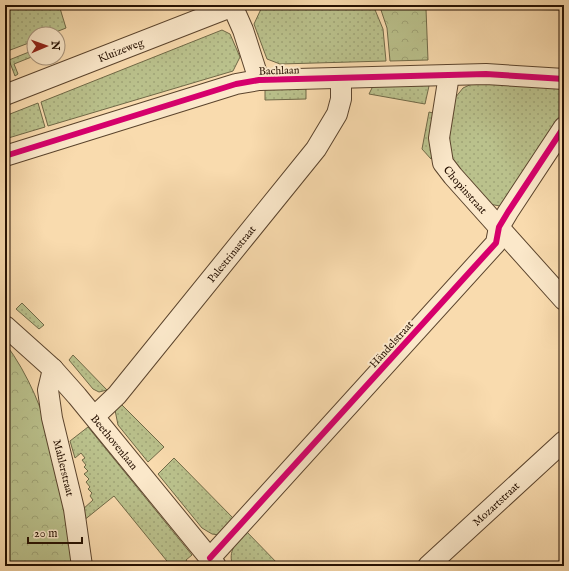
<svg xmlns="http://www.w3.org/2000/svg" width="569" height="571" font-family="'IM FELL English',serif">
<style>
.grass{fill:url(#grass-dots);stroke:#706947}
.forest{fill:url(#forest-crowns);stroke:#706947}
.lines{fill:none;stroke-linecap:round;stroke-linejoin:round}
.minor-casing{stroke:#5b442d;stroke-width:22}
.minor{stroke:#fbe8ca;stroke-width:20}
.cycleway-casing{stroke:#fbe8ca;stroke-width:8}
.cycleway{stroke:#d6006c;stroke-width:6}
.labels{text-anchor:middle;stroke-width:4;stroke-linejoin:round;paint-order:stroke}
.street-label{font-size:11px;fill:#261102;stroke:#fbe8ca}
</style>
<defs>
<pattern id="grass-dots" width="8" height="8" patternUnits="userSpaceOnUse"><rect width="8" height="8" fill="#bac18c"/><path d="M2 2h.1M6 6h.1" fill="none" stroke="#a0a577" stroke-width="1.8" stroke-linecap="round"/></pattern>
<pattern id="forest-crowns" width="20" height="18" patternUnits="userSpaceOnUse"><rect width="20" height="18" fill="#bac18c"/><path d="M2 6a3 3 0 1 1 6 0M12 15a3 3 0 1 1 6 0" fill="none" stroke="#a0a577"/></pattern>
</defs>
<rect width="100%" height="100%" fill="#f9dbae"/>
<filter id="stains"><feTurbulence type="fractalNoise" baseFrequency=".005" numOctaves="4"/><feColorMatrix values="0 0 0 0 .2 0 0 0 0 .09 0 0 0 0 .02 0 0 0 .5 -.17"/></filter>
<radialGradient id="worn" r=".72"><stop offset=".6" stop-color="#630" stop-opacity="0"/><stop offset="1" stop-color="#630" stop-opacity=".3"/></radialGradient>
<path class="grass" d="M5 5H59L66 28 51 34H34V41L5 52Z
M270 5H373L383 29 386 61 280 64 267 59 254 24 261 9Z
M222 30 230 34 240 57 233 71 48 126 41 102Z
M34 50V56L14 64 18 74 15 76 9 60Z
M476 82 564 88V114L507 201 500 206 489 204 460 172 451 156 448 135 455 98 463 88Z
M424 84 429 86 425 104 369 94 373 86Z
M306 88V99L265 100V89Z
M38 103 45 127 5 139V116Z
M429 112 437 114V154L431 159 422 149Z
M22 303 44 325 39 329 16 309Z
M73 355 107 390 99 392 93 389 69 360Z
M119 402 164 447 148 462 118 425 115 410Z
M88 427 192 555 186 560 189 565 171 566 114 496 83 521 82 510 93 500 90 496 92 493 88 489 90 487 86 482 89 479 84 474 88 471 84 467 86 465 82 460 85 458 81 453 75 458 70 441Z
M174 458 235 520 219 535 212 534 202 528 158 474Z
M245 530 280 566H233C227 551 237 542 245 530Z"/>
<path class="forest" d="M382 5H564V10L463 8 426 9 428 60 390 61 387 28 380 7Z
M5 343C53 407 63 490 76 566H5Z"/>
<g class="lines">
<g class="minor-casing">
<g id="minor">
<path d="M232 5 243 30 259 80"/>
<path id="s1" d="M449 75 439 138 443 163 453 176 564 300"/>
<path id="s2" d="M5 95 236 5"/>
<path d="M5 156 236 84 259 80 486 74 564 79"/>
<path id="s3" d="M5 326 53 369 77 396 216 566"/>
<path id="s4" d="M53 369 48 390 52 418 74 509 82 566"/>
<path id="s5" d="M95 416 117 395 316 149 337 114 341 99V78"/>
<path d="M210 558 496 243 499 227 508 212 564 127"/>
<path id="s6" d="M428 566 564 441"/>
</g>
</g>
<use href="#minor" class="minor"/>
<g class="cycleway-casing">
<path id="cycleway" d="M5 156 236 84 259 80 486 74 564 79
M210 558 496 243 499 227 508 212 564 127"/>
</g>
<use href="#cycleway" class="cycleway"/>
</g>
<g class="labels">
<g class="street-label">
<text dy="4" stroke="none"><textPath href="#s2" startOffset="124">Kluizeweg</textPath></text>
<text transform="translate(279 70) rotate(-2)" y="4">Bachlaan</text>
<text dy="4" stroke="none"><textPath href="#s1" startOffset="124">Chopinstraat</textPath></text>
<text dy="4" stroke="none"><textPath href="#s5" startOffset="212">Palestrinastraat</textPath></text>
<text transform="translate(391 344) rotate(-48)" y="4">Händelstraat</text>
<text dy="4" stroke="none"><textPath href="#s3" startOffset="160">Beethovenlaan</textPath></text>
<text dy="4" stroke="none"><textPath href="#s4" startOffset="101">Mahlerstraat</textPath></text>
<text dy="4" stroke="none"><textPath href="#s6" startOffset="92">Mozartstraat</textPath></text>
</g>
</g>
<rect width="569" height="571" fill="none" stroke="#f9dbae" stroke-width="20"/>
<rect x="6" y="6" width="557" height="559" fill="none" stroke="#261102" stroke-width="2"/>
<rect x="10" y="10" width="549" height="551" fill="none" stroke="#261102"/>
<g transform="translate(46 46) rotate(88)"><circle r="19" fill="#fbe8ca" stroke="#a6927a"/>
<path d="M0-3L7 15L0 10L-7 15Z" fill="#8f2418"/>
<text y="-6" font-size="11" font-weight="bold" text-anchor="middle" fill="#261102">N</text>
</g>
<path d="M28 537v6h54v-6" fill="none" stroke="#261102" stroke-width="2"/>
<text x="34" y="537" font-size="12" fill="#261102" stroke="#fbe8ca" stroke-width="3" paint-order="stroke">20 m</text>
<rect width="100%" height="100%" filter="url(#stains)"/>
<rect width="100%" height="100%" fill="url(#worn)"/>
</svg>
